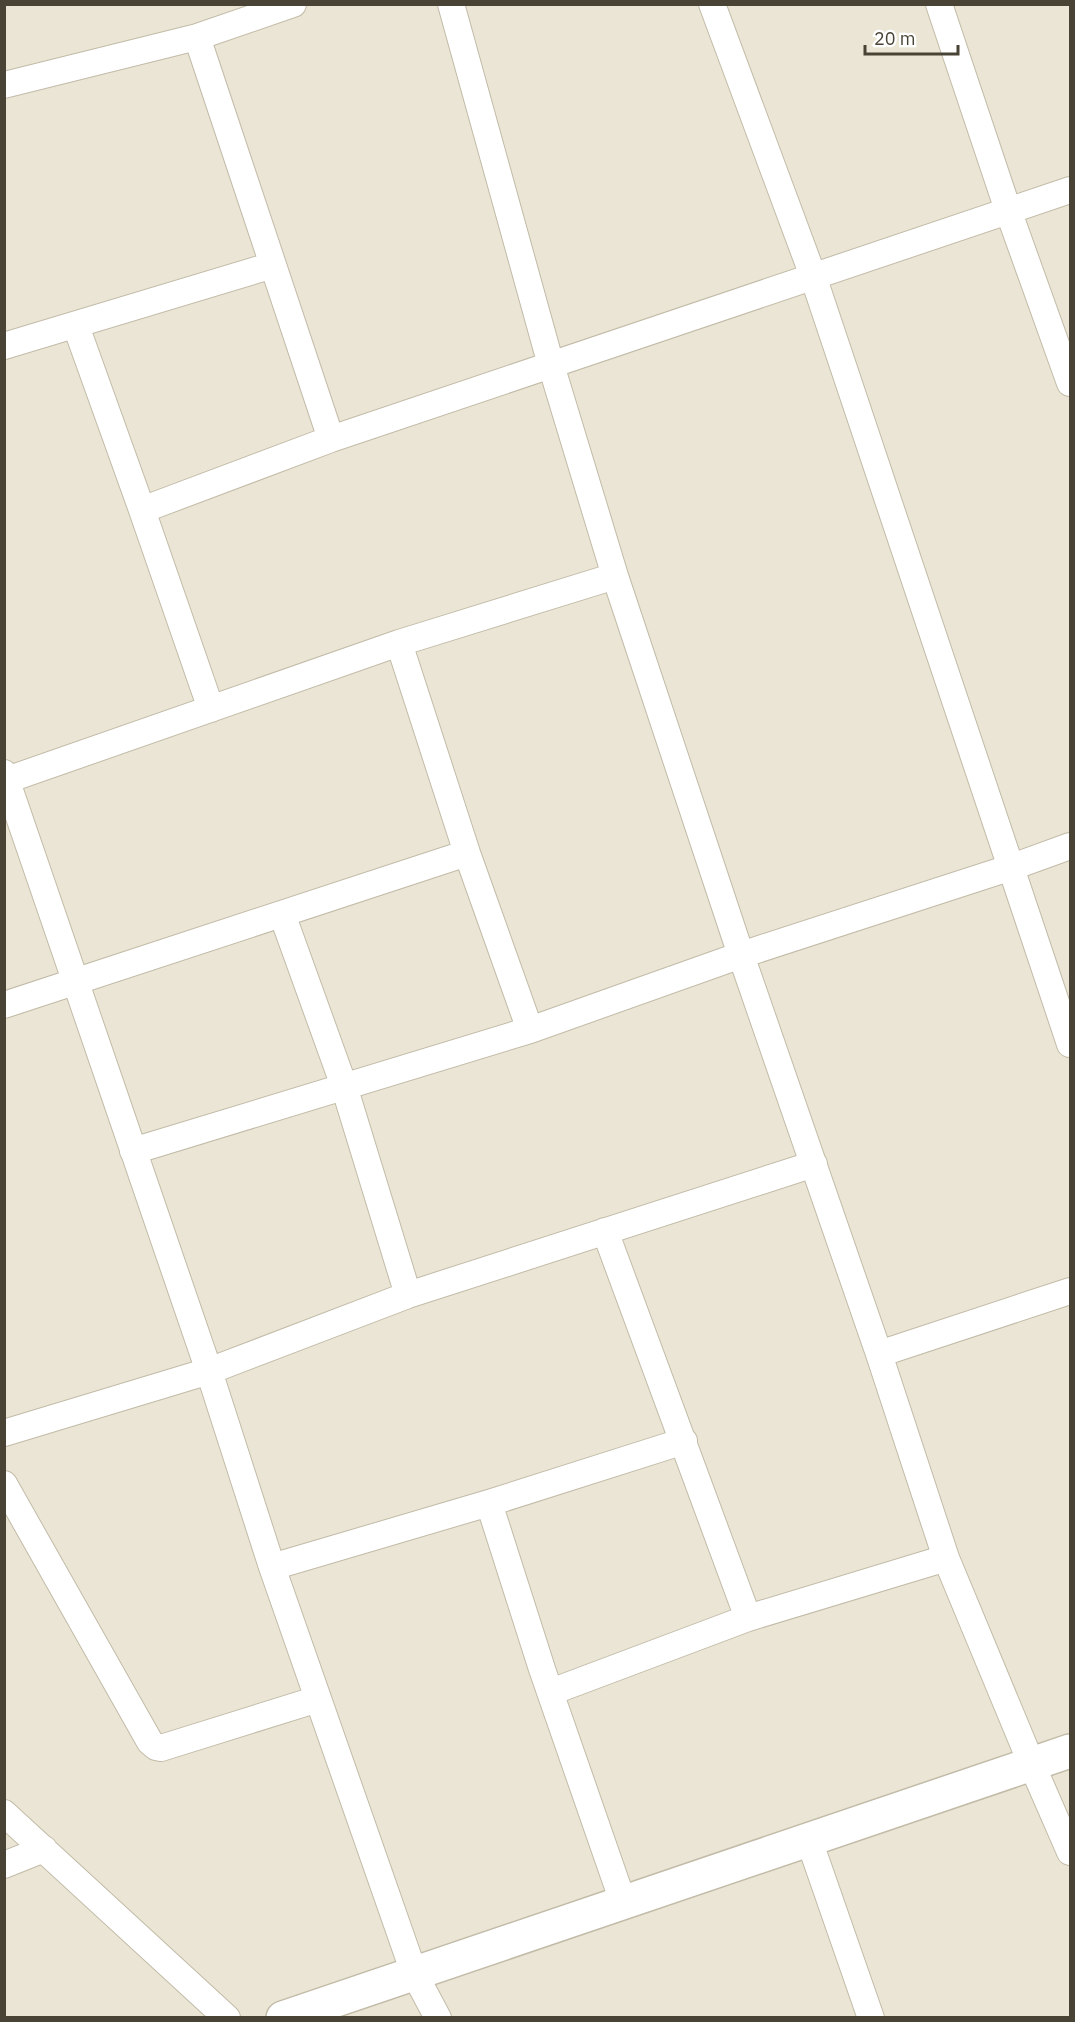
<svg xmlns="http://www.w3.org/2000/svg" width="1075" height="2022" font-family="'IBM Plex Sans',sans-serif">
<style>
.residential{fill:#eae5d4}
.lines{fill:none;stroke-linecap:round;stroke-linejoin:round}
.minor-casing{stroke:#c2bba8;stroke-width:28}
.tertiary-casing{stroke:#c2bba8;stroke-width:36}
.minor{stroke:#fff;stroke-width:26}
.tertiary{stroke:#fff;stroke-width:33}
</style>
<rect width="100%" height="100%" fill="#f5f2e6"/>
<path class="residential" d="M5 5H1070V2017H5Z"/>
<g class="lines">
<g class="minor-casing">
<path id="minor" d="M451 4 551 365 615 576 741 955 879 1354 946 1558 1032 1765 1070 1852
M712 4 813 276 1070 1044
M939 4 1008 210 1070 383
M197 37 331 439
M4 85 197 37 293 4
M76 326 142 510 211 709
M4 346 273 265
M142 510 331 439 1070 190
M399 643 467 853 530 1030 741 955 1012 867 1070 846
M4 773 209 1371 272 1567 414 1973 438 2018
M4 781 399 643 615 576
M282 914 344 1086 408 1295
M4 1005 467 853
M133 1151 530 1030
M605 1231 748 1618
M879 1354 1070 1291
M4 1433 209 1371 408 1295 814 1164
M4 1484 150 1742 156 1747 161 1748 318 1699
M489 1503 542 1669 623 1902
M272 1567 489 1503 684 1441
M551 1692 748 1618 946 1558
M4 1813 227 2018
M809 1840 871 2018
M4 1865 44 1849"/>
</g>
<g class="tertiary-casing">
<path id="tertiary" d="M283 2018 1070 1751"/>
</g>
<use href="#minor" class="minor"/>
<use href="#tertiary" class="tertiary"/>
</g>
<rect width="1075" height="2022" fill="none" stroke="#494335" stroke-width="12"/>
<path d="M865 45v9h93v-9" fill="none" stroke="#494335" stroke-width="3"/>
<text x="874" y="45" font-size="18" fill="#494335" stroke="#ffffff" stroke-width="4.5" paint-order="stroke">20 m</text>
</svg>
